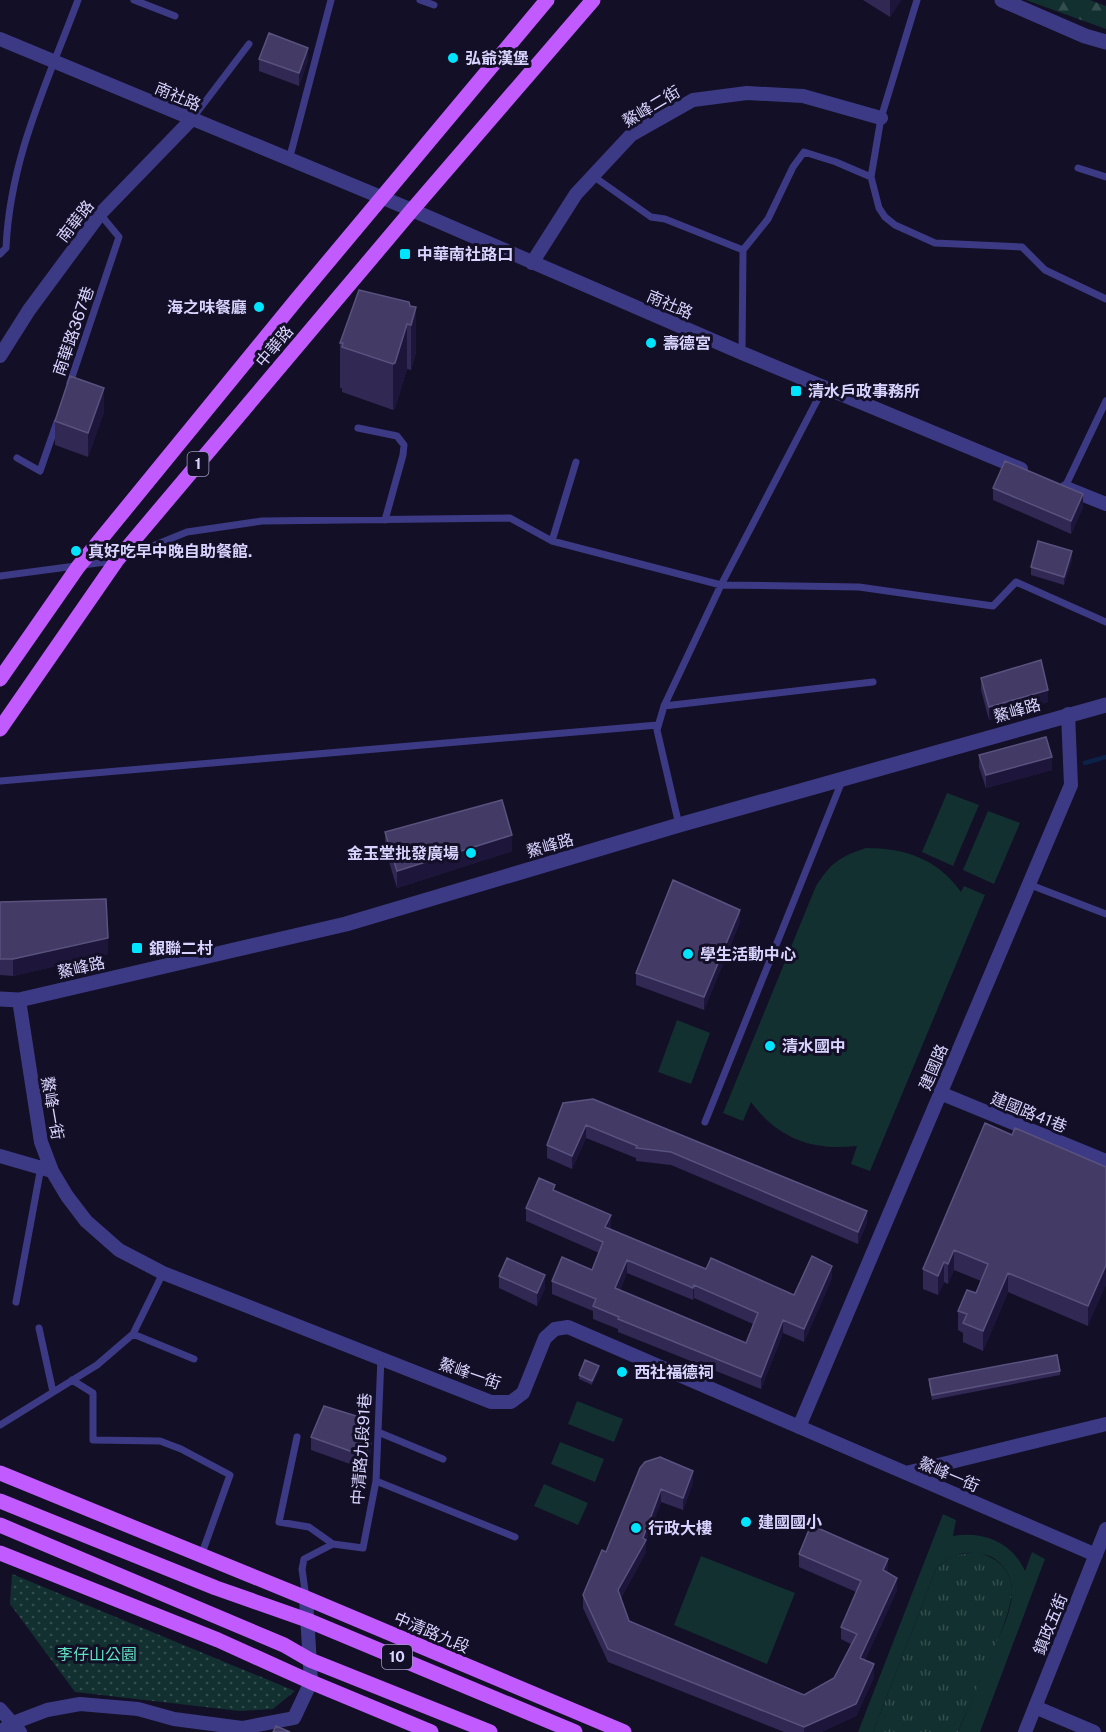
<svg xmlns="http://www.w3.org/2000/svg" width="1106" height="1732" font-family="'Public Sans','Noto Sans TC',sans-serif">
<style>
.grass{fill:url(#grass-tufts)}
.forest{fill:url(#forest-firs)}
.park{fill:url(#park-dots)}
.garden{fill:#12302f}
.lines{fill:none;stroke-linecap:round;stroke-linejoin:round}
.stream{stroke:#0c2248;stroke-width:4.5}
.service{stroke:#3d3a85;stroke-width:7}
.minor{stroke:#3d3a85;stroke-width:14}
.tertiary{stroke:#3d3a85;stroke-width:15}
.primary{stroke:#c25bff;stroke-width:15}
.wall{fill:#312854;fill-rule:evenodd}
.shaded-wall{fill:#1d163a}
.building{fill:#433a66;stroke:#5a527e;stroke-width:1.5;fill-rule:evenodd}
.poi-dot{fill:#00e5ff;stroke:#130f26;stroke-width:2}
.labels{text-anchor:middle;stroke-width:6;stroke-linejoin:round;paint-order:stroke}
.shield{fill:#130f26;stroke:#9e99be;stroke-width:1.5}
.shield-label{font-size:15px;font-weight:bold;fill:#d9d4ff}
.poi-label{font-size:16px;font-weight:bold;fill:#d9d4ff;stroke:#130f26;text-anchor:start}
.street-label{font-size:16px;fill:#d9d4ff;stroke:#130f26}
.park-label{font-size:16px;fill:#5fe0c0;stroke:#130f26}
</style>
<defs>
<pattern id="grass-tufts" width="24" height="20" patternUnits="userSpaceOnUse" patternTransform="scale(1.5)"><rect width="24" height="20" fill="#12302f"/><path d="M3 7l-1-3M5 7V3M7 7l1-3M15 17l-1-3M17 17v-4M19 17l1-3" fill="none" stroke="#344d4e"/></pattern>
<pattern id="forest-firs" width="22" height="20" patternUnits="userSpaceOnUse" patternTransform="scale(1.5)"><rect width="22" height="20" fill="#12302f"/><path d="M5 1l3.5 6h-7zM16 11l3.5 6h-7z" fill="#344d4e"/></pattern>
<pattern id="park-dots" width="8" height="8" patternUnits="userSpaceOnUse" patternTransform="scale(1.5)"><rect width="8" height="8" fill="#12302f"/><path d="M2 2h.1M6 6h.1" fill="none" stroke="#344d4e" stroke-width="1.8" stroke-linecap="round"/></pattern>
</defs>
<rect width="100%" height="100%" fill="#130f26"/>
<path class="grass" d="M975 1552C995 1557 1009 1566 1012 1588 1014 1615 970 1703 958 1732H873L936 1569 952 1556Z"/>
<path class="forest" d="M1026 0H1090L1106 6V29Z"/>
<path class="park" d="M12 1574 295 1691 273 1709 240 1711 75 1692 10 1604Z"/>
<path class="garden" d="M947 793 979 805 953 866 922 852Z
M988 811 1020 823 994 884 963 870Z
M866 848C905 848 938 859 961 892L964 886 985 895 870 1171 851 1164 857 1146C813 1151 778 1139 751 1102L743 1121 723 1113 816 886C832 862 839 857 866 848Z
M677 1020 710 1033 691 1084 658 1072Z
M577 1401 623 1419 614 1442 568 1424Z
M560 1442 604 1459 595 1482 551 1464Z
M544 1484 588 1503 578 1525 534 1506Z
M943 1514 956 1520 953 1536C983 1531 1012 1542 1025 1571L1032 1552 1045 1559 980 1732H958C969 1706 980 1681 991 1655 999 1636 1013 1611 1012 1589 1011 1574 1001 1559 986 1555 965 1549 951 1555 936 1569L873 1732H858Z
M701 1556 795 1593 767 1664 674 1625Z"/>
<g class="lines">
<path class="stream" d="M1085 763 1106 757"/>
<path class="service" d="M134 0 175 16
M420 0 434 5
M917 0 881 118 871 177 879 208 885 217 895 225 935 243 1022 247 1045 270 1106 299
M192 119 249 44
M289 160 331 0
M1078 168 1106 177
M593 176 651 217 665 219 743 250
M0 254 6 248C10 158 47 83 78 0
M742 353 743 250 768 219 793 167 804 152 836 162 871 177
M70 383 119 237 100 214
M358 428 397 436 404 445 403 455 385 520
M17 458 40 471 57 422
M1065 487 1106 401
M552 541 576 462
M123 558 187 532 262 521 510 518 552 541 721 585 859 587 993 606 1016 582 1106 622
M0 576 113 561
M664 706 873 682
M0 781 658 725
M679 825 657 730 664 706 721 585 824 387
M1028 884 1106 914
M705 1122 842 781
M16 1302 41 1167
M39 1328 53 1392
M133 1334 194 1359
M72 1380 93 1393V1440L160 1441 181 1449 230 1475 201 1556
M0 1425 97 1365 133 1334 163 1273
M378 1432 443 1459
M297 1437 279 1522 309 1527 333 1544
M376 1481 515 1537
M306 1598 302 1569 304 1559 333 1544 363 1548 376 1481 381 1357"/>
<path class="minor" d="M0 39 412 210 742 353 1021 469
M532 263 576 194 631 135 693 100 747 93 803 96 881 118
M0 356 29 310 100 214 192 119
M1066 488 1106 504
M19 1000 41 1142 52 1171 67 1196 86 1221 119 1250 163 1273 491 1402H511L523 1393 545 1338 555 1329 568 1327 1096 1555
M940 1093 1106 1161
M0 1156 52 1171
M799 1427 1071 785 1068 714
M906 1473 1106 1424
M1035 1707 1094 1732
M0 1709 20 1732
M0 1732 13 1723 47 1710 80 1704 138 1709 174 1719 242 1728 294 1718 311 1682 306 1598
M1025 1732 1106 1529"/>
<path class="tertiary" d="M1002 0 1085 36 1106 42
M0 999 19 1000 346 924 679 825 1106 705"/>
<path class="primary" d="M0 679 78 567 297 299 547 0
M0 729 117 560 412 210 593 0
M0 1473 306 1598 624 1732
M0 1501 216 1588 307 1620 575 1732
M0 1525 284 1645 310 1660 490 1732
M0 1553 218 1640 311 1682 431 1732"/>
</g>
<path class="wall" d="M863 0H901L890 17Z
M259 59 308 60 299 86 259 71Z
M410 306 416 352 411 370 407 369 395 408 393 410 342 392V388H340V343Z
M104 412 88 457 55 445V421Z
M993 488 1083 507 1071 534 993 500Z
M1072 560 1064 585 1031 575V567Z
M981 678 1048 702 989 720 981 690Z
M979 755 1052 770 986 788 979 767Z
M385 832 512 851 397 888 385 849Z
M0 902 108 954 13 976 0 975Z
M740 922 704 1010 636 985V973Z
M563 1103 867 1223 858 1244 671 1165 636 1161V1158L586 1138 572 1169 547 1158V1145Z
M1012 1135 1106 1167 1088 1326 1008 1292 983 1351 963 1342V1333L958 1330V1311L976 1293 981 1281 954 1270 948 1284 944 1282 938 1295 923 1289V1269Z
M555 1191 611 1228 610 1229 706 1269 794 1295 832 1278 804 1342 783 1333 761 1389 618 1332V1329L593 1319V1311L552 1294V1281L592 1270 599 1253 526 1221V1208ZM627 1273 693 1300 694 1298 753 1324 746 1343 620 1290Z
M499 1276 545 1288 537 1306 499 1288Z
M599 1370 592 1385 579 1379V1375Z
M1060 1371V1375L932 1400 929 1384V1379Z
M311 1437 371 1457 364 1469 311 1450Z
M640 1468 693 1483 683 1510 661 1502 646 1541V1552L621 1598 629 1621 804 1695 834 1678 851 1644 841 1639V1627L856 1592 799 1567V1554L888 1571 887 1572 897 1590 865 1660 874 1677 856 1716 821 1732H784L608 1662 583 1608V1595L606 1552Z"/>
<path class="shaded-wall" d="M890 0H901L890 17Z
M308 48V60L299 86V73Z
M416 307V352L411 370V325Z
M407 324V369L395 408 393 410V364Z
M104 388V412L88 457V433Z
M1083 494V507L1071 534V521Z
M1072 551V560L1064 585V577Z
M1048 690V702L989 720V707Z
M1052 757V770L986 788V775Z
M512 835V851L397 888V871Z
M740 910V922L704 1010V997Z
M108 938V954L13 976V959Z
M586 1125V1138L572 1169V1156Z
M867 1211V1223L858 1244V1232Z
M611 1215V1228L605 1240V1227Z
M954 1250V1270L948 1284V1264Z
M627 1260V1273L615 1301V1288Z
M944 1262V1282L938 1295V1276Z
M1106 1265V1285L1088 1326V1306Z
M832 1266V1278L804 1342V1329Z
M1008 1273V1292L983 1351V1331Z
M545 1275V1288L537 1306V1293Z
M694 1285V1298L693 1300V1288Z
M783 1320V1333L761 1389V1377Z
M599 1366V1370L592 1385V1381Z
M371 1444V1457L364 1469V1456Z
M693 1471V1483L683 1510V1498Z
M661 1489V1502L646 1541V1552L618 1603V1590L643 1538Z
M888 1559V1571L883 1583V1570Z
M897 1578V1590L860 1671V1658Z
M874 1664V1677L856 1716 821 1732H804V1727Z"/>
<path class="building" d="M269 33 308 48 299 73 259 59Z
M359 290 409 302 410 306 416 307 411 325 407 324 395 363 393 364 342 347 343 343H340Z
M70 376 104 388 88 433 55 421Z
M1005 461 1083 494 1071 521 993 488Z
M1038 541 1072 551 1064 577 1031 567Z
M1041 660 1048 690 989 707 981 678Z
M1046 737 1052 757 986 775 979 755Z
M502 800 512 835 397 871 385 832Z
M673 880 740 910 704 997 636 973Z
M106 899 108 938 13 959H0V902Z
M593 1099 867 1211 858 1232 671 1152 636 1148 637 1146 586 1125 572 1156 547 1145 563 1103Z
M985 1123 1012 1135 1015 1128 1106 1167V1265L1088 1306 1008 1273 983 1331 963 1323 967 1314 958 1311 967 1290 976 1293 988 1264 954 1250 948 1264 944 1262 938 1276 923 1269Z
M539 1178 555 1185 553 1190 611 1215 605 1227 706 1269 711 1258 794 1295 812 1256 832 1266 804 1329 783 1320 761 1377 618 1319 619 1317 593 1306 596 1299 552 1281 562 1257 592 1270 603 1242 526 1208ZM627 1260 693 1288 694 1285 758 1313 746 1343 615 1288Z
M507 1258 545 1275 537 1293 499 1276Z
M1057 1355 1060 1371 932 1395 929 1379Z
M585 1360 599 1366 592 1381 579 1375Z
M324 1406 363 1418 371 1444 364 1456 311 1437Z
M660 1457 693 1471 683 1498 661 1489 643 1538 646 1540 618 1590 629 1621 804 1695 834 1678 857 1634 841 1627 861 1581 799 1554 811 1525 888 1559 883 1570 897 1578 860 1658 874 1664 856 1704 804 1727 608 1649 583 1595 602 1550 606 1552 640 1468 645 1462Z
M276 1726 290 1732H273Z"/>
<g class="poi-dot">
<circle cx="453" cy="58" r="6"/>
<rect x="399" y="248" width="12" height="12" rx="3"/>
<circle cx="259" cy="307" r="6"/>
<circle cx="651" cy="343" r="6"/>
<rect x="790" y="385" width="12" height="12" rx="3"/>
<circle cx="76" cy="551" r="6"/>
<circle cx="471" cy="853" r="6"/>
<rect x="131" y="942" width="12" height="12" rx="3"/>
<circle cx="688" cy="954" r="6"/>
<circle cx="770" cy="1046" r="6"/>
<circle cx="622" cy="1372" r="6"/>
<circle cx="746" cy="1522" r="6"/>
<circle cx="636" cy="1528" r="6"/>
</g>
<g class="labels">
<g class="shield">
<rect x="187.5" y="452" width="21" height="24" rx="4.5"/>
<rect x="382" y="1645" width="30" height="24" rx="4.5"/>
</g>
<g class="shield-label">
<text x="198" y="469">1</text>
<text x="397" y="1662">10</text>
</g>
<g class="poi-label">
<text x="465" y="64">弘爺漢堡</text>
<text x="417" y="260">中華南社路口</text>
<text x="247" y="313" text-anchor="end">海之味餐廳</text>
<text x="663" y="349">壽德宮</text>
<text x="808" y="397">清水戶政事務所</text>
<text x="88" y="557">真好吃早中晚自助餐館.</text>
<text x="459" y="859" text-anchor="end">金玉堂批發廣場</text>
<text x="149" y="954">銀聯二村</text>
<text x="700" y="960">學生活動中心</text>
<text x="782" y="1052">清水國中</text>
<text x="634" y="1378">西社福德祠</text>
<text x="758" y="1528">建國國小</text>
<text x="648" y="1534">行政大樓</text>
</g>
<g class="street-label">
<text transform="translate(178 96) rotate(23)" y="6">南社路</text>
<text transform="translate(651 106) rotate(-31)" y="6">鰲峰二街</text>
<text transform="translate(75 221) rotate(-52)" y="6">南華路</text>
<text transform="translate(670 304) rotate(23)" y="6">南社路</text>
<text transform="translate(73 331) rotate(-71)" y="6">南華路367巷</text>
<text transform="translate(274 346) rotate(-50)" y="6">中華路</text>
<text transform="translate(1017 710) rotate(-16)" y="6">鰲峰路</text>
<text transform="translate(550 845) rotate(-16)" y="6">鰲峰路</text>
<text transform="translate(81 967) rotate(-13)" y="6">鰲峰路</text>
<text transform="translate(933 1067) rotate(-67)" y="6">建國路</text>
<text transform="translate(53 1108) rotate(80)" y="6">鰲峰一街</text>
<text transform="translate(1029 1112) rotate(22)" y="6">建國路41巷</text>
<text transform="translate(470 1373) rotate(19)" y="6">鰲峰一街</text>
<text transform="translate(361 1449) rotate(-86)" y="6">中清路九段91巷</text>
<text transform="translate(949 1474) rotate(23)" y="6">鰲峰一街</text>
<text transform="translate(1050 1624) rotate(-68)" y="6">鎮政五街</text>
<text transform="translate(432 1632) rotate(23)" y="6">中清路九段</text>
</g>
<g class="park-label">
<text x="97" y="1660">李仔山公園</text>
</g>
</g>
</svg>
